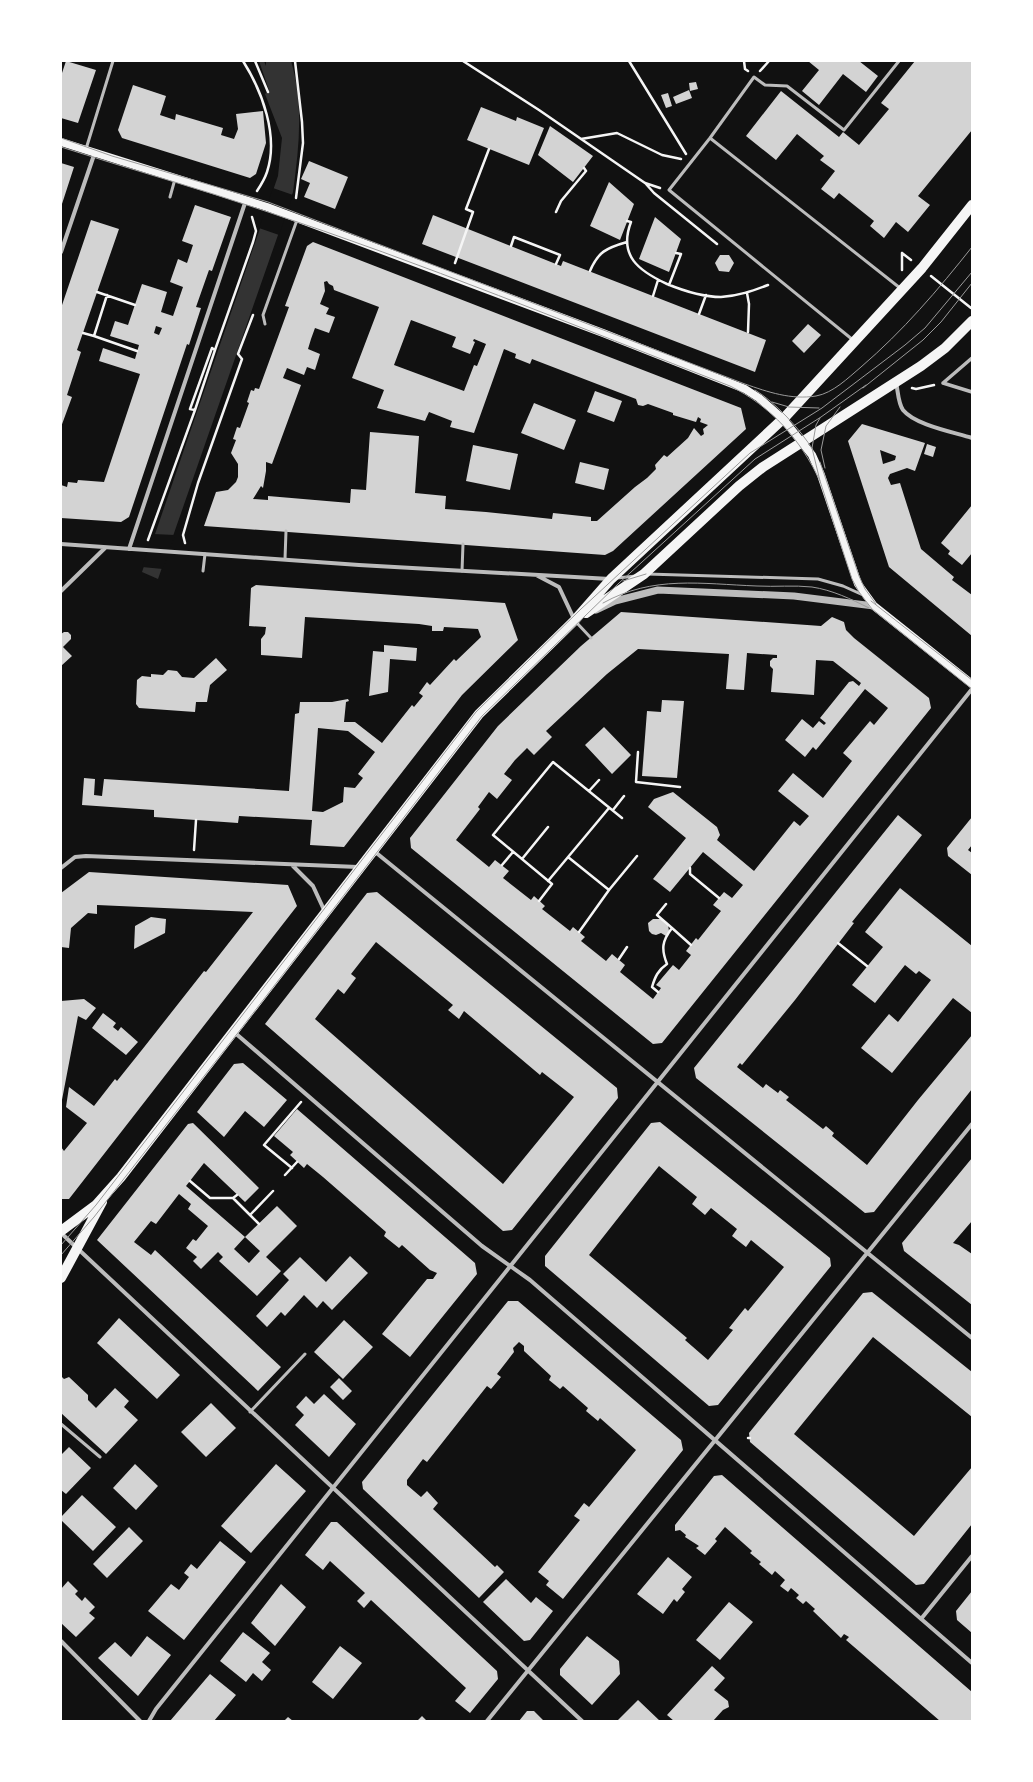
<svg xmlns="http://www.w3.org/2000/svg" width="1033" height="1782" font-family="'DejaVu Sans',sans-serif">
<style>
.water{fill:#333}
.pier{fill:#111}
.building{fill:#d3d3d3;fill-rule:evenodd}
.lines{fill:none;stroke-linecap:round;stroke-linejoin:round}
.path{stroke:#f5f5f5;stroke-width:2.5}
.service{stroke:#bcbcbc;stroke-width:3}
.pedestrian{stroke:#bcbcbc;stroke-width:3.5}
.minor{stroke:#bcbcbc;stroke-width:4}
.tertiary{stroke:#bcbcbc;stroke-width:7}
.secondary{stroke:#f5f5f5;stroke-width:8}
.primary{stroke:#f5f5f5;stroke-width:10}
.tram{stroke:#9a9a9a;stroke-width:1}
</style>
<rect width="100%" height="100%" fill="#111"/>
<path class="water" d="M259 61H264L266 66V61H291C304 104 299 148 293 192L158 579 142 572 278 176 282 138 265 94 269 90Z"/>
<path class="pier" d="M273 188 293 195 279 235 259 228Z
M153 534 175 535 163 569 142 567Z"/>
<path class="building" d="M66 61 96 70 78 123 61 118V76Z
M808 61H859L878 76 866 92 843 74 819 105 802 91 819 70Z
M915 61H972V130L918 196 930 205 908 232 896 222 884 238 870 226 874 221 839 193 834 199 821 189 835 171 820 160 824 156 797 134 776 160 746 136 781 91 839 137 843 132 859 145 889 109 881 103Z
M696 82 698 89 690 91 689 83Z
M133 85 166 96 160 115 175 120 176 114 223 128 221 135 234 139 238 129 236 114 263 111 266 143 256 174 250 178 122 138 118 130Z
M689 90 692 98 676 104 673 97Z
M668 93 672 106 666 108 661 95Z
M481 107 516 121 517 117 544 128 529 165 467 140Z
M550 126 593 156 573 182 538 155Z
M309 161 348 177 335 209 304 197 310 183 301 179Z
M61 163 74 167 61 207Z
M609 182 634 204 620 240 590 226Z
M195 205 231 217 212 271 209 270 196 307 201 308 189 345 187 344 129 517 121 522 61 518V485L67 487 68 482 77 483 78 480 104 482 140 374 99 361 103 348 135 359 139 345 110 336 115 321 128 325 142 284 167 292 161 312 173 316 183 287 170 282 178 259 187 263 193 245 182 241ZM156 326 162 328 159 335 154 333Z
M433 215 561 266 563 261 766 340 755 372 422 244Z
M655 217 681 239 669 272 639 259Z
M91 220 119 229 77 350 81 352 67 395 72 397 61 427V308Z
M313 242 741 408 746 429 613 551 605 555 204 526 216 492 228 490 236 482 238 477V464L231 453 236 440 233 439 237 427 240 428 249 403 247 402 251 390 254 391 255 388 259 389 289 307 285 306 307 246ZM327 281 329 284 333 286 334 290 379 307 352 378 384 390 377 408 425 421 429 412 452 421 450 427 474 433 504 349 516 354 515 358 530 364 532 359 636 399 638 405 643 406 648 404 673 413V415L696 422 698 417 701 419 700 422 708 425 703 429 704 434 701 436 694 428 688 438 667 457 664 455 655 465 656 469 647 478 635 487 597 521H591V517L553 513 552 519 486 512 445 509 446 496 415 493 419 436 370 432 366 490 351 489 350 503 268 496V500L253 499 261 486 263 488 266 471V462L272 464 301 385 283 378 287 368 304 375 307 367 315 370 320 354 308 349 311 339 315 328 329 333 335 317 326 314 329 308 320 304 325 291 324 282ZM411 320 456 337 452 347 470 354 475 342 473 341 474 339 486 344 477 366 474 365 464 391 394 365Z
M720 255H729L734 263 729 272 719 271 715 263Z
M808 324 821 335 804 353 792 341Z
M595 391 622 401 614 422 587 412Z
M534 403 576 420 564 450 521 433Z
M862 424 925 443 915 471 907 468 890 474 888 478 891 485 900 483 921 549 954 577 952 580 972 595V636L889 567 848 441ZM880 450 896 456 895 460 883 464Z
M927 444 936 447 933 457 924 454Z
M473 445 518 454 510 490 466 481Z
M580 462 609 469 604 490 575 483Z
M972 505V553L962 565 948 554 950 551 941 543Z
M256 585 505 603 518 640 462 695 344 847 310 845 312 820 239 816 238 823 154 817V810L82 805 84 778 95 779 94 795 102 796 104 779 289 791 295 714 299 713 300 702H332L348 699 349 701 346 702 344 722H355L382 743 412 705 414 707 423 696 419 693 427 682 430 685 454 659 456 661 481 637 478 629 444 627 443 631H432V626L419 624 305 617 302 658 261 655V639L265 634 266 627 249 626 251 588ZM318 728 348 731 375 752 358 774 363 778 355 788 344 787 343 802 323 812 312 811Z
M621 612 821 626 832 617 844 622 846 630 854 638 929 698 931 708 662 1043 653 1044 411 848 410 838 498 726 581 646ZM638 649 729 654 726 689 744 690 747 653 777 655V658H773L770 661V666L773 669 771 692 814 695 816 660 833 661 861 683 859 686 853 681 849 682 820 718 826 723 824 725 819 721 813 728 802 719 785 740 805 757 813 747 816 750 865 689 888 708 874 725 870 721 843 753 852 761 823 798 793 773 778 791 809 816 800 826 794 821 754 871 717 840 720 835 717 827 673 792 654 799 648 807 686 838 653 879 656 881 670 892 703 852 743 885 732 898 724 892 713 905 721 911 698 940 696 938 686 951 691 955 679 970 673 965 656 985 661 988 653 999 620 972 625 965 612 954 606 961 581 941 585 937 573 927 570 931 542 909 545 906 534 896 531 900 503 878 509 871 495 860 489 867 456 840 480 809 478 807 489 792 497 799 512 780 504 774 515 760 527 748 534 755 552 737 546 731 607 674Z
M64 632H68L71 635V639L63 647 72 656 61 666V634Z
M384 645 417 648 416 661 390 659 388 692 369 696 373 651 384 652Z
M216 658 227 670 210 685 207 702H196L195 712 139 708 136 704 137 680 142 676 151 677V674L163 675 168 670 177 671 182 677 194 678Z
M662 700 684 701 677 778 642 776 647 711 661 712Z
M604 727 631 755 612 774 585 745Z
M898 815 922 835 852 922 854 923 795 1000 742 1065 740 1063 737 1067 763 1088 766 1084 778 1093 780 1090 789 1097 786 1100 823 1129 826 1126 834 1133 832 1136 867 1165 918 1100 972 1035V1089L874 1212 865 1213 696 1078 694 1068Z
M972 817V845L968 850 972 853V875L948 856 947 848Z
M89 872 288 885 297 906 69 1199H61V1147L64 1151 87 1123 66 1107 69 1087 94 1106 115 1079 117 1081 145 1046 204 971 206 972 253 912 97 905V914L88 913 71 928 69 948 61 947V893Z
M900 888 972 946V1013L953 998 892 1073 861 1048 889 1014 898 1022 931 980 919 971 916 974 905 965 875 1003 852 985 883 947 865 932Z
M377 892 617 1088 618 1098 512 1230 503 1231 265 1024 367 893ZM376 942 453 1005 448 1010 459 1019 464 1011 540 1075 542 1072 574 1097 503 1184 315 1019 338 989 344 994 356 978 351 974Z
M151 917 166 919 165 933 134 949 135 926Z
M653 919H662L668 925 669 931 666 936 661 933 656 935 652 934 649 931 648 923Z
M84 999 96 1008 86 1020 78 1016 61 1105V1001Z
M103 1013 116 1023 113 1027 118 1031 121 1027 138 1042 126 1055 92 1028Z
M243 1063 287 1100 264 1127 245 1111 224 1137 197 1112 234 1064Z
M297 1109 475 1263 477 1274 410 1357 382 1334 427 1279H433L437 1273 430 1270 402 1245 399 1248 384 1236 386 1232 323 1177 307 1164 304 1168 290 1155 293 1152 274 1136Z
M660 1122 830 1258 831 1266 718 1405 709 1406 545 1266V1256L651 1123ZM659 1166 697 1197 692 1204 705 1215 711 1208 737 1229 732 1236 746 1247 751 1240 784 1267 748 1311 745 1308 729 1328 733 1330 708 1360 685 1340 687 1338 589 1255Z
M193 1123 259 1188 245 1202 204 1163 186 1186 245 1237 234 1249 249 1263 260 1251 245 1237 277 1206 297 1226 266 1257 281 1271 257 1296 219 1261 223 1257 218 1252 201 1269 193 1261 197 1257 186 1248 193 1239 196 1241 208 1226 188 1209 191 1204 179 1194 156 1224 151 1221 134 1242 151 1255 155 1250 281 1367 258 1391 97 1240 188 1124Z
M972 1158V1221L953 1243 959 1245 972 1254V1305L904 1251 902 1243Z
M350 1256 368 1273 332 1310 323 1301 317 1308 304 1295 285 1316 281 1312 267 1327 256 1316 289 1280 283 1274 300 1257 326 1282Z
M872 1292 972 1372V1417L873 1337 794 1434 914 1536 972 1467V1524L924 1584 916 1585 750 1442 749 1433 863 1293Z
M508 1301H518L681 1440 683 1450 563 1599 546 1585 549 1581 538 1572 580 1520 574 1516 584 1503 589 1507 636 1450 600 1418 598 1421 586 1411 588 1408 563 1386 560 1389 549 1380 551 1376 524 1351V1346L519 1342 513 1348 514 1352 497 1374 501 1377 491 1389 487 1386 427 1462 423 1459 407 1480V1485L421 1497 427 1491 438 1503 433 1509 495 1567 497 1565 504 1572 479 1598 363 1489 362 1482Z
M119 1318 180 1375 157 1399 97 1343Z
M344 1320 373 1347 343 1379 314 1352Z
M61 1376 64 1379 69 1377 88 1395V1400L96 1408 115 1388 129 1401 124 1407 138 1420 106 1454 61 1413Z
M339 1378 352 1391 343 1400 330 1387Z
M324 1394 356 1424 329 1457 295 1425 304 1415 296 1407 306 1396 314 1404Z
M211 1403 236 1428 206 1457 181 1432Z
M69 1447 91 1468 66 1494 61 1490V1455Z
M135 1464 158 1486 136 1510 113 1488Z
M276 1464 306 1491 251 1553 221 1526Z
M722 1475 972 1692V1721H940L846 1640 849 1637 844 1634 841 1638 813 1611 815 1609 806 1601 803 1604 796 1598 799 1595 791 1588 788 1592 780 1586 785 1580 775 1571 772 1575 759 1564 761 1562 750 1553 752 1551 725 1527 715 1539 717 1541 705 1555 696 1548 699 1546 685 1537 686 1535 680 1530 675 1531V1525L714 1476Z
M82 1495 116 1527 93 1551 61 1520V1517Z
M331 1522H337L497 1671 498 1679 470 1713 455 1701 466 1688 371 1600 364 1608 357 1601 365 1593 330 1561 323 1570 305 1555Z
M129 1527 143 1541 107 1578 93 1564Z
M220 1541 246 1562 184 1640 148 1611 171 1584 179 1590 189 1577 184 1573 191 1564 197 1569Z
M668 1557 692 1577 682 1589 685 1592 677 1602 674 1599 663 1614 637 1594Z
M506 1579 531 1603 536 1597 553 1611 530 1640 524 1641 483 1602Z
M68 1581 78 1591 75 1594 82 1601 85 1597 95 1607 89 1613 95 1618 76 1637 61 1623V1589Z
M281 1584 306 1607 275 1646 251 1623Z
M972 1591V1633L957 1620 956 1611Z
M729 1602 753 1622 720 1660 696 1640Z
M243 1632 270 1653 262 1662 271 1670 262 1681 253 1673 246 1682 220 1661Z
M147 1636 171 1655 138 1696 98 1658 115 1642 131 1657Z
M587 1636 619 1661 620 1674 592 1705 560 1675V1669Z
M340 1646 362 1663 333 1699 312 1682Z
M712 1666 725 1678 714 1690 728 1701 729 1707 723 1710 713 1721H674L667 1715Z
M210 1674 236 1695 214 1721H170Z
M638 1700 660 1721H617Z
M527 1711H534L544 1721H519Z
M422 1716 427 1721H417Z
M288 1717 293 1721H284Z"/>
<g class="lines">
<path class="path" d="M243 61C262 91 279 136 267 172 265 178 261 185 257 191
M255 61 268 92
M295 61 302 122 303 143 296 198
M463 61 539 110 645 183 660 188
M629 61 686 154
M744 61 745 69 748 71
M760 71 769 61
M581 139 617 133 662 155 681 159
M646 184 654 193 717 244
M556 212 561 201 586 171 584 168
M627 221 631 222C618 256 639 271 667 284 684 291 703 297 721 297 738 296 752 291 768 285
M511 246 514 237 560 255 556 264
M902 253 911 260
M455 263 473 212 466 209 489 149
M902 270V253
M590 271C598 252 606 248 627 242
M931 276 971 308
M669 285 681 254 676 253
M97 292 135 305
M747 293 749 304 748 332
M107 295 94 336 137 351
M653 296 658 280
M699 314 706 295
M83 333 94 336
M912 388 916 389 934 385
M195 410 215 350
M148 540 195 410 190 409 212 348 215 350 253 242 256 231 252 217
M185 543 183 535 198 483 242 359 238 354 253 315
M638 752 636 782 680 787
M589 791 599 780
M613 810 624 796
M194 850 196 820
M568 857 609 890
M522 859 548 827
M502 865 513 852
M690 868V874L719 898
M548 881 609 808
M539 901 552 884 493 835 553 762 622 818
M672 928 691 945
M579 932 609 890 637 856
M838 943 867 966
M619 959 627 947
M658 992 652 987C655 977 658 970 667 964 661 949 662 941 672 928L657 915 666 904
M292 1168 264 1145 301 1102
M285 1175 297 1162
M190 1181 210 1198H233
M237 1195 233 1198 250 1215
M259 1224 250 1215 273 1191
M748 1438H750"/>
<path class="service" d="M710 138 900 288
M86 149 113 61
M170 197 175 179
M265 324 263 315 297 220
M853 340 669 190 710 138 754 77 765 85 787 86 844 130 899 61
M285 559 286 531
M203 571 205 554
M462 571 463 544
M647 574 818 579 843 586 863 595
M617 578 636 576
M576 622 591 638
M250 1412 305 1354
M61 1424 100 1457"/>
<path class="pedestrian" d="M943 383 972 358
M943 383 972 392"/>
<path class="minor" d="M61 252 95 152
M896 382C898 391 898 403 903 410 915 425 953 432 972 438
M61 544 359 565 610 579
M129 549 246 200
M538 576 559 587 574 619
M61 591 105 548
M374 851 972 1338
M293 866 313 886 325 912
M61 868 75 857 86 856 358 867
M234 1032 482 1246 530 1280 972 1663
M61 1233 582 1721
M921 1619 972 1556
M61 1641 140 1721
M149 1721 156 1709 972 689
M487 1721 972 1124"/>
<path class="tertiary" d="M596 610 615 601 658 590 794 596 874 606"/>
<path class="secondary" d="M61 142 267 207 603 333 745 389 759 398 783 419 812 455 821 475 858 584 874 606 972 684"/>
<path class="primary" d="M586 613 644 574 739 486 763 467 921 366 945 348 972 321
M61 1231 96 1205 121 1177 479 714 574 621 611 579 785 417 922 268 972 205
M61 1278 102 1202"/>
<path class="tram" d="M61 138 112 156 268 202 745 384C768 392 791 400 816 396 833 393 848 378 861 367 903 331 938 290 972 247
M61 147C129 169 198 188 265 211 422 263 576 326 730 386 771 406 801 440 820 481
M863 388 923 340 941 322 972 283
M755 390C775 402 801 430 813 450
M772 402 789 407 819 408
M820 418 816 425 812 448 820 481 852 579 859 592 872 609 972 689
M820 462 859 576 865 589 876 604
M825 468 821 450 826 426 840 407
M623 581 646 574
M871 601 972 680
M603 603C653 575 702 584 757 586 775 587 794 585 812 587 832 590 851 599 869 608
M61 1245 96 1205 476 712 581 609 750 453 822 408 905 345 925 328 972 272
M61 1255 94 1217 237 1034 482 716 619 583 755 459 821 417 866 385"/>
</g>
<rect width="1033" height="1782" fill="none" stroke="#ffffff" stroke-width="124"/>
</svg>
